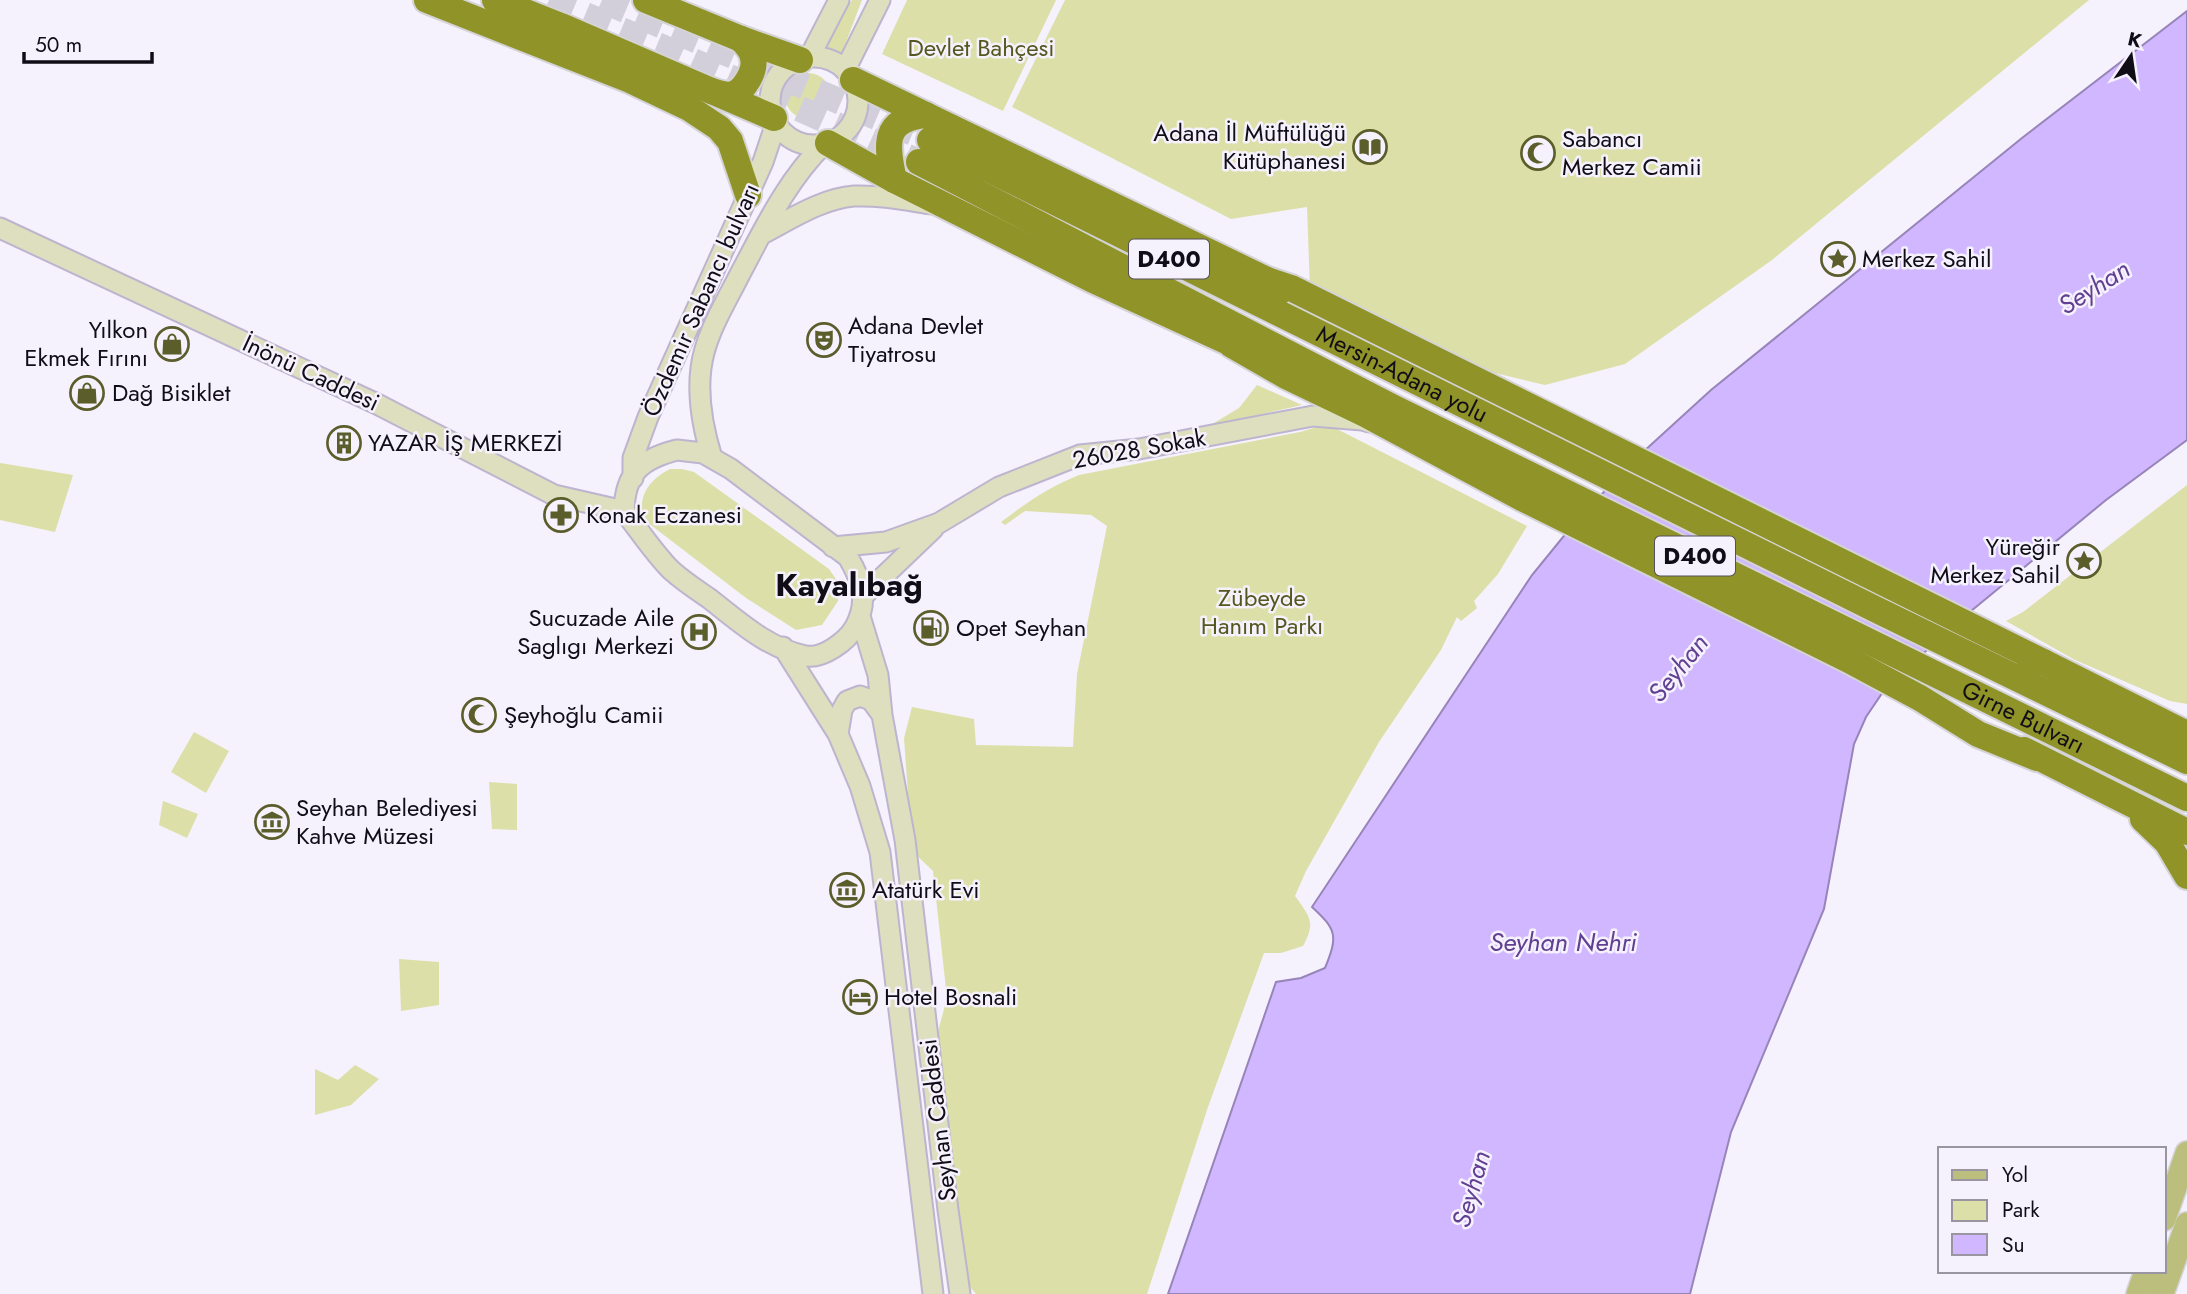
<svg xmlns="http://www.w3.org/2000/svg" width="2187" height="1294" font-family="Jost,sans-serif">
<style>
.green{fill:#dce0a8}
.water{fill:#d1b7ff;stroke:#9784b9;stroke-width:2}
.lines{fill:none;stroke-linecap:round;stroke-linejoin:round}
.highway-tunnel{stroke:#d3cfda;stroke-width:26;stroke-dasharray:26 13;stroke-linecap:butt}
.secondary-casing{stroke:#bdb4cf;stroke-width:23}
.primary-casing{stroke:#d4d3d5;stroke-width:26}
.highway-casing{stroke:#d4d3d5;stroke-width:30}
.secondary{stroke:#dedfbe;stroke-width:19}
.primary{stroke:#bcbe7d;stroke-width:23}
.highway{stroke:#909327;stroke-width:26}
.labels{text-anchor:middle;stroke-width:5;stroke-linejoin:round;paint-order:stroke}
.shield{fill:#f5f1fd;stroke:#55515b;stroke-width:2}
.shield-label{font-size:23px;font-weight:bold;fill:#100d16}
.park-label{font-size:24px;fill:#55571e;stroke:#f5f1fd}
.poi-label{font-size:24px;fill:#100d16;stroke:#f5f1fd;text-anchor:start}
.street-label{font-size:24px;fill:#100d16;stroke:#f5f1fd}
.water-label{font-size:26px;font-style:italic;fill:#613f91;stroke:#f5f1fd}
.district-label{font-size:32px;font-weight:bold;fill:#100d16;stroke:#f5f1fd}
</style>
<rect width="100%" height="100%" fill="#f5f1fd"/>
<path class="green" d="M852 0H862L840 58 819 46Z
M907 0H1056L1003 111 882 54Z
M1065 0H2089L1772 260 1625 364 1545 385 1462 365 1310 290 1307 207 1231 219 1012 107Z
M785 96a23 23 0 1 1 46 0a23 23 0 1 1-46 0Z
M1257 385 1302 405 1209 426 1239 408Z
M1317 427 1337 429 1527 526 1498 574 1474 601 1477 608 1461 621 1457 617 1441 650 1379 742 1306 871 1295 896C1310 917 1316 922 1303 946L1281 953H1264L1208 1107 1147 1294H976L964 1280 937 1035 947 998 933 871 912 851 904 738 912 707 974 719 976 745 1073 747 1077 674 1107 526 1091 515 1025 511 1005 525 1001 522C1026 503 1049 487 1079 475L1300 432Z
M0 463 73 475 55 532 0 520Z
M670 469H682L694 472 829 569 840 585 838 601 822 625 796 630 746 598 643 519C638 495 649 480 670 469Z
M2187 485V704L2170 701 2075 660 2006 621 2023 612Z
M194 732 229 751 206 793 171 772Z
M489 782 517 784V830L492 829Z
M163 801 198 814 187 838 159 825Z
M399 959 439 962V1005L401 1011Z
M355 1065 379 1079 351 1105 315 1115V1069L338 1080Z"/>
<path class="water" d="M2187 11V440L2106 500 1965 616 1887 686 1866 717 1854 744 1824 909 1731 1132 1690 1294H1168L1276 982 1301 978 1325 968C1338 936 1337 930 1312 907L1532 575 1572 526 1631 463 1711 390 2022 138Z"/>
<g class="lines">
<path class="highway-tunnel" d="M549 0 664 48 919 162
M602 0 930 140"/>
<g class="secondary-casing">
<path id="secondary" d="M770 101a44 44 0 1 1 88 0a44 44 0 1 1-88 0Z
M809 58 839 0
M845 70 880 0
M0 228 377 404 554 495 624 511
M762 234C789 220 823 198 854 196 880 195 905 200 931 204
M677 450 703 453 731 469 848 557C862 581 869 601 855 627 847 641 823 659 806 656 769 649 739 622 710 599 697 590 683 581 671 570 654 553 639 530 624 511 625 473 641 459 677 450Z
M712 458C703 429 697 399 701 368 705 335 725 304 740 274 764 229 787 180 824 144
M633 478V458L648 417 763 162 776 123
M833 547 886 542 939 523 999 487 1080 455 1139 449 1313 416 1362 420 1369 422
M863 596 933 529
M860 616 878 675 882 715 905 840 948 1210 960 1294
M783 647 838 734 860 786 880 852 933 1294
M838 734 842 710 847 701 860 696 871 700 882 715"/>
</g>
<g class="primary-casing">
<path id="primary" d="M2164 1219 2187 1153
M2138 1294 2146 1271
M2162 1294 2187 1224"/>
</g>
<g class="highway-casing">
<g id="highway">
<path d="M427 0 630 80 689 108 719 128 730 141 748 195"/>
<path d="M495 0 561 26 774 118"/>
<path d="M646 0 741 39 800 60"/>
<path d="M853 80 1267 280 1279 292"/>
<path d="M711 91C718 93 726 96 733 94 745 90 756 70 753 58 752 50 747 45 741 39"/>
<path id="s1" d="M930 140 1875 609 2187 761"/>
<path d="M828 143 894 180 1093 280 1248 351"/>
<path id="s2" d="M919 162 1392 407 2187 798"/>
<path d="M894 180C886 145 882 119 926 115"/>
<path d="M1267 280 1291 288 2043 662"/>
<path d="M1232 345 1286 376 1365 414 1522 498 1849 660 1920 698 1978 734 2037 758"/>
<path d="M2028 657 2043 662 2187 734"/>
<path d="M2024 750 2187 832"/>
<path d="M2143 819 2167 842 2187 876"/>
</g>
</g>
<use href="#secondary" class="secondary"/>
<use href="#primary" class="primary"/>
<use href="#highway" class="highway"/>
</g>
<defs>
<g id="library-ring" transform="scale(1.75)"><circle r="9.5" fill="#f5f1fd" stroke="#5b5d2a" stroke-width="1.5"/><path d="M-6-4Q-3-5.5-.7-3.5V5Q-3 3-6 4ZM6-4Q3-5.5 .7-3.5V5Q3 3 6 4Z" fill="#5b5d2a"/></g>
<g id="mosque-ring" transform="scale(1.75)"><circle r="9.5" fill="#f5f1fd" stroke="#5b5d2a" stroke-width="1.5"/><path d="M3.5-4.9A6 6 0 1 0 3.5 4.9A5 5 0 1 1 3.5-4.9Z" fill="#5b5d2a"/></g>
<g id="sight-ring" transform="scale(1.75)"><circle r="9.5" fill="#f5f1fd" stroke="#5b5d2a" stroke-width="1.5"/><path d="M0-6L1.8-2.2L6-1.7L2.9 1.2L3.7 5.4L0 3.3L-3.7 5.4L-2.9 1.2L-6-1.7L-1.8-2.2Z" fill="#5b5d2a"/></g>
<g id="theatre-ring" transform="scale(1.75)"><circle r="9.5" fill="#f5f1fd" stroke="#5b5d2a" stroke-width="1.5"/><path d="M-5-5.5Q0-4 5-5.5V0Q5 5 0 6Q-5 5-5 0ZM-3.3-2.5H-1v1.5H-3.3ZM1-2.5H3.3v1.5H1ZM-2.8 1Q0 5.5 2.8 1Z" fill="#5b5d2a"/></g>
<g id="shop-ring" transform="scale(1.75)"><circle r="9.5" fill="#f5f1fd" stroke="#5b5d2a" stroke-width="1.5"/><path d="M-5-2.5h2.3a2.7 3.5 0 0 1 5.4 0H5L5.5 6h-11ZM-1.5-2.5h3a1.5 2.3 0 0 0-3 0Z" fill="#5b5d2a"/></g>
<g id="building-ring" transform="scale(1.75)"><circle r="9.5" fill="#f5f1fd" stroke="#5b5d2a" stroke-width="1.5"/><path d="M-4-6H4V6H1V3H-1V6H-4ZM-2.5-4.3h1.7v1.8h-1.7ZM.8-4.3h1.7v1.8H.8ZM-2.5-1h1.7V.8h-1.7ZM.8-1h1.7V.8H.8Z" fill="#5b5d2a"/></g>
<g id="pharmacy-ring" transform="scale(1.75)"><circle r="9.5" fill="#f5f1fd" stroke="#5b5d2a" stroke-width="1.5"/><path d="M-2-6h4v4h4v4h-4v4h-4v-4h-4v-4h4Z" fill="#5b5d2a"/></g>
<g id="fuel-ring" transform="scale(1.75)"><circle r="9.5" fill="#f5f1fd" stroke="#5b5d2a" stroke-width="1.5"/><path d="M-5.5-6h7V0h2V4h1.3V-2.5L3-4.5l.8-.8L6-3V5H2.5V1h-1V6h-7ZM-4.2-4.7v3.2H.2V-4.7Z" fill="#5b5d2a"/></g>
<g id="hospital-ring" transform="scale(1.75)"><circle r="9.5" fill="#f5f1fd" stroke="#5b5d2a" stroke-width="1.5"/><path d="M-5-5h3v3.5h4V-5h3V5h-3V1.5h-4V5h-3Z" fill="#5b5d2a"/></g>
<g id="museum-ring" transform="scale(1.75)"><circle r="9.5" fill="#f5f1fd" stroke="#5b5d2a" stroke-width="1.5"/><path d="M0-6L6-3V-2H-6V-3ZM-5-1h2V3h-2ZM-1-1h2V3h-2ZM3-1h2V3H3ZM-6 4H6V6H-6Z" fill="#5b5d2a"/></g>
<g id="hotel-ring" transform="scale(1.75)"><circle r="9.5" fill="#f5f1fd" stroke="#5b5d2a" stroke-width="1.5"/><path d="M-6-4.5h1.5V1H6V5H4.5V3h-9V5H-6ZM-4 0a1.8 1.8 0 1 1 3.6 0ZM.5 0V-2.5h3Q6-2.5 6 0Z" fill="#5b5d2a"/></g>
</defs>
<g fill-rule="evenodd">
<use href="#library-ring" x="1370" y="147"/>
<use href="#mosque-ring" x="1538" y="153"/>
<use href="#sight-ring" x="1838" y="259"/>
<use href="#theatre-ring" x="824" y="340"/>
<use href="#shop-ring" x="172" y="344"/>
<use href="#shop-ring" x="87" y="393"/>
<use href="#building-ring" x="344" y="443"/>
<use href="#pharmacy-ring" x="561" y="515"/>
<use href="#sight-ring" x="2084" y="561"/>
<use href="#fuel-ring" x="931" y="628"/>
<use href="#hospital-ring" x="699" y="632"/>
<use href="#mosque-ring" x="479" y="715"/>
<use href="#museum-ring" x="272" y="822"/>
<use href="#museum-ring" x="847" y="890"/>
<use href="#hotel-ring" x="860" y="997"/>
</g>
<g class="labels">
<g class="shield">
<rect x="1129" y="239.5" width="80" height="39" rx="5"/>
<rect x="1655" y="536.5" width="80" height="39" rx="5"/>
</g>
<g class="shield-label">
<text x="1169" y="267">D400</text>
<text x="1695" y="564">D400</text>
</g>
<g class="park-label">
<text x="981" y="56">Devlet Bahçesi</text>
<text x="1262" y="606">Zübeyde<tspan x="1262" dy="28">Hanım Parkı</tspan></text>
</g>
<g class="poi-label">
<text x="1346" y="141" text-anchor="end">Adana İl Müftülüğü<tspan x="1346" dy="28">Kütüphanesi</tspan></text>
<text x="1562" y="147">Sabancı<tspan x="1562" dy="28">Merkez Camii</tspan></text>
<text x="1862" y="267">Merkez Sahil</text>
<text x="848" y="334">Adana Devlet<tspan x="848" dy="28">Tiyatrosu</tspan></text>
<text x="148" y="338" text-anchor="end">Yılkon<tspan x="148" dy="28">Ekmek Fırını</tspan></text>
<text x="112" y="401">Dağ Bisiklet</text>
<text x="368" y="451">YAZAR İŞ MERKEZİ</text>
<text x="586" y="523">Konak Eczanesi</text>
<text x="2060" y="555" text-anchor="end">Yüreğir<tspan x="2060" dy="28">Merkez Sahil</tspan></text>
<text x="674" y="626" text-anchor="end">Sucuzade Aile<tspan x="674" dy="28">Saglıgı Merkezi</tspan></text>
<text x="956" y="636">Opet Seyhan</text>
<text x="504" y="723">Şeyhoğlu Camii</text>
<text x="296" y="816">Seyhan Belediyesi<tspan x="296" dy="28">Kahve Müzesi</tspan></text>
<text x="872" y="898">Atatürk Evi</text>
<text x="884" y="1005">Hotel Bosnali</text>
</g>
<g class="street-label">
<text transform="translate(701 300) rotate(-66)" y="8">Özdemir Sabancı bulvarı</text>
<text transform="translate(311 373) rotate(25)" y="8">İnönü Caddesi</text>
<text dy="8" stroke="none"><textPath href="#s1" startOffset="527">Mersin-Adana yolu</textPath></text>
<text transform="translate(1139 449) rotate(-10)" y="8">26028 Sokak</text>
<text dy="8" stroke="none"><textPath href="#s2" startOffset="1236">Girne Bulvarı</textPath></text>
<text transform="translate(938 1120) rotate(-97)" y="8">Seyhan Caddesi</text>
</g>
<g class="water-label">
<text transform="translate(2094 287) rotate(-32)" y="9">Seyhan</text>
<text transform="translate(1678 668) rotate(-51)" y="9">Seyhan</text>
<text x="1563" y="951">Seyhan Nehri</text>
<text transform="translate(1471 1189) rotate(-74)" y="9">Seyhan</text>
</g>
<g class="district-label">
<text x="849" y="596">Kayalıbağ</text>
</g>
</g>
<rect x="1938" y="1147" width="228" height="126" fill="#f5f1fd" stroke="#9996a1" stroke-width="2"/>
<rect x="1952" y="1170" width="35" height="10" fill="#bcbe7d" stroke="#9996a1" stroke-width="2"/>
<text x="2002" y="1182" font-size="21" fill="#100d16">Yol</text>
<rect x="1952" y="1200" width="35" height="21" fill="#dce0a8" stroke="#9996a1" stroke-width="2"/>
<text x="2002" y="1217" font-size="21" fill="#100d16">Park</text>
<rect x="1952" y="1234" width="35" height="21" fill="#d1b7ff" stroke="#9996a1" stroke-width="2"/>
<text x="2002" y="1252" font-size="21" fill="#100d16">Su</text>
<g transform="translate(2131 56) rotate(13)" stroke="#f5f1fd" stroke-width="5" paint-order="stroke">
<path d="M0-5L12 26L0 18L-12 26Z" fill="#100d16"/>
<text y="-10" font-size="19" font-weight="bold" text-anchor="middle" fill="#100d16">K</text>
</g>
<path d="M24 52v10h128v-10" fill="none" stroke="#100d16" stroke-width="3.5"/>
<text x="35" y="52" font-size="21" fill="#100d16" stroke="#f5f1fd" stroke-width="5" paint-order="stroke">50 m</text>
</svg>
